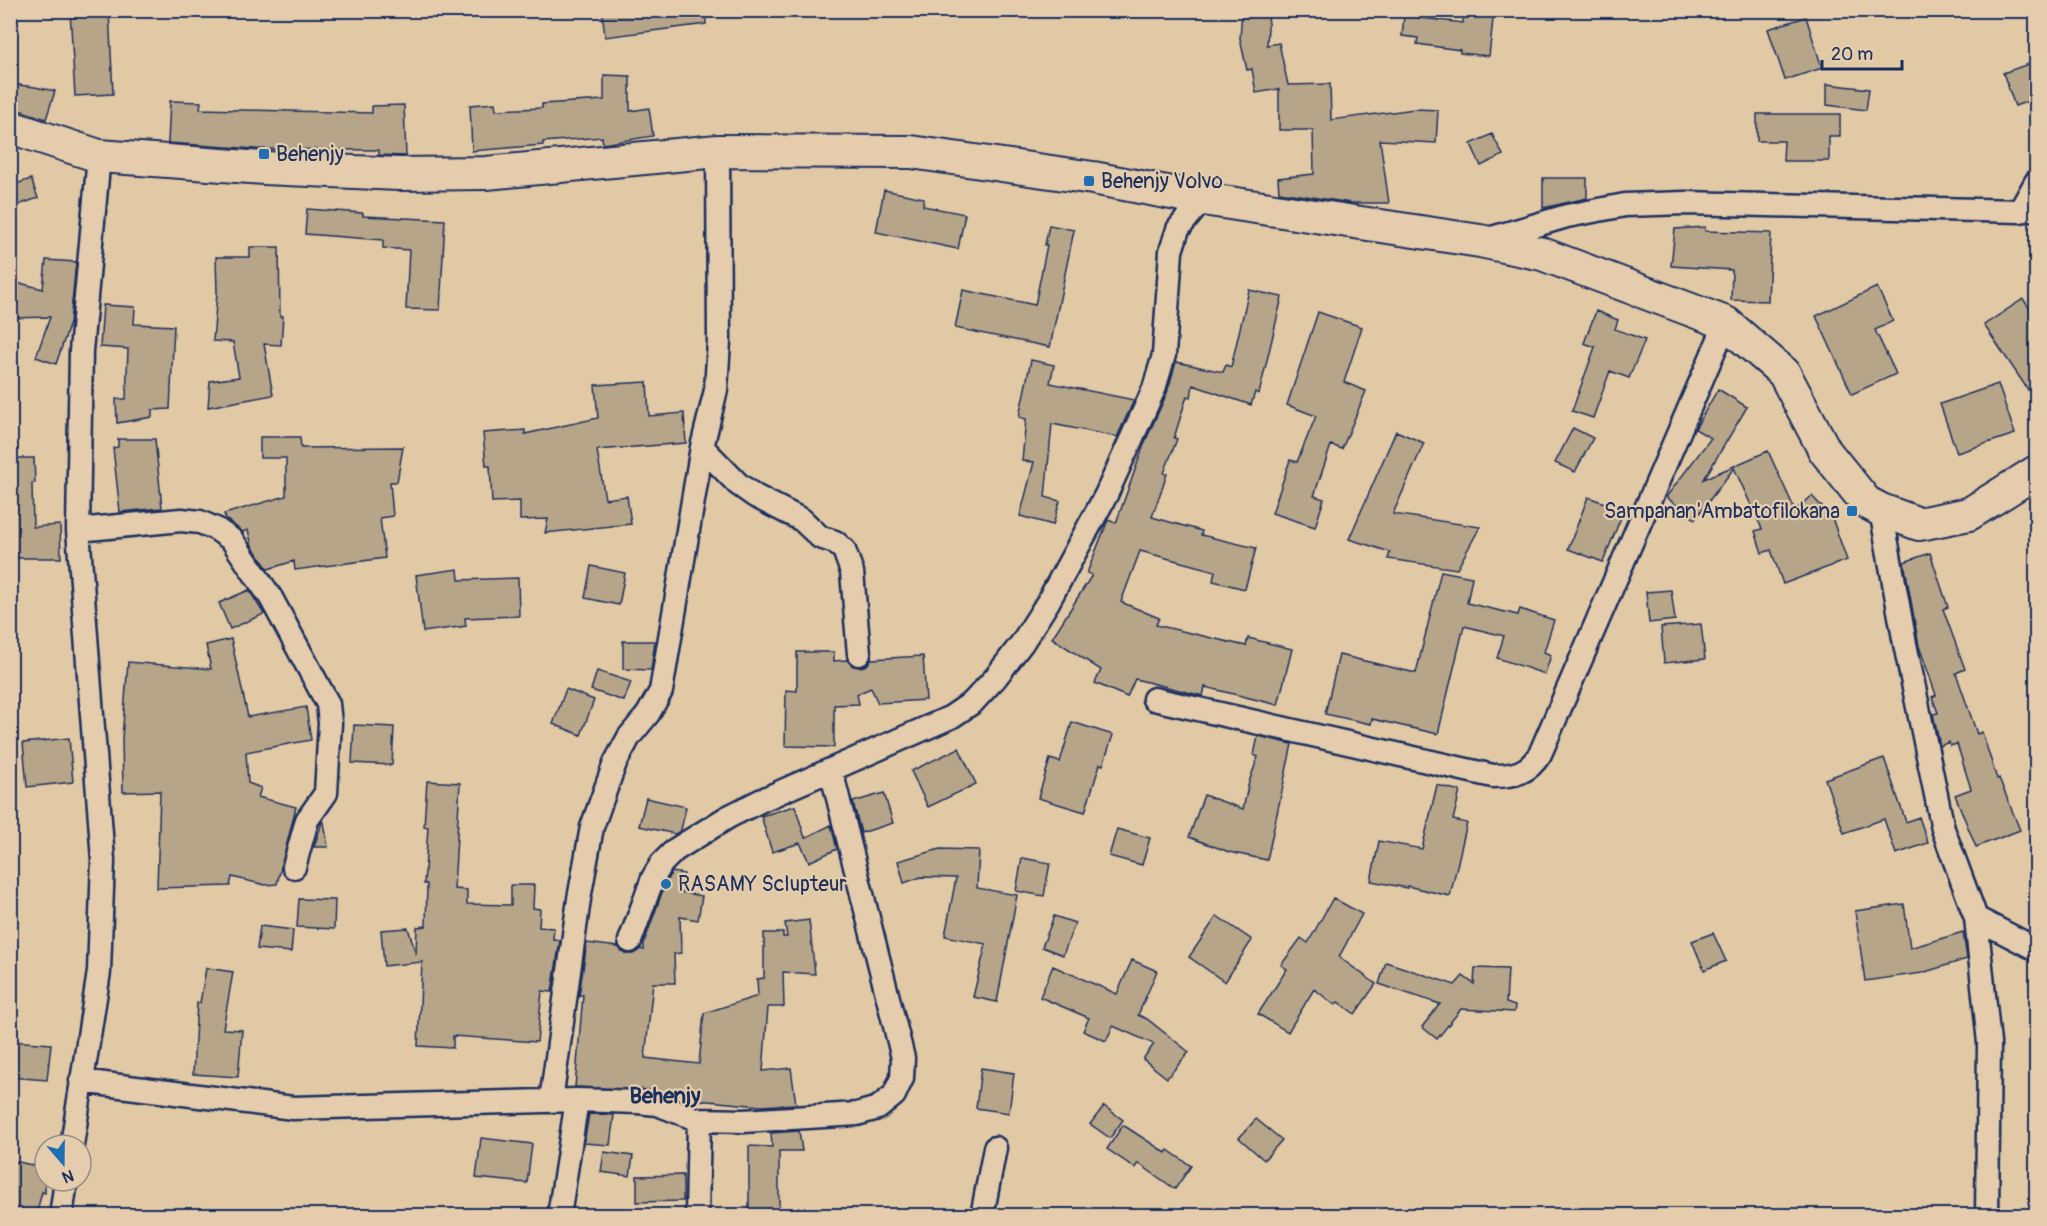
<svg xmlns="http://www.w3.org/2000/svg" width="2047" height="1226" font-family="Pangolin,sans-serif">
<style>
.building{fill:#b6a588;stroke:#1b2f5e;stroke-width:1.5}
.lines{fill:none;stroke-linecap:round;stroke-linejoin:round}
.street-casing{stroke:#1b2f5e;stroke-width:27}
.secondary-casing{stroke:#1b2f5e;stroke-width:36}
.street{stroke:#e4ccad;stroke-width:22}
.secondary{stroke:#e4ccad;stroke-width:32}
.poi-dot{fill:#1f6fb2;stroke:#e4ccad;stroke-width:2}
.labels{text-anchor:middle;stroke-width:4.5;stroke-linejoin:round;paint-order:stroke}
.poi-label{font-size:21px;fill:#1b2f5e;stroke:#e4ccad;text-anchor:start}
.neighbourhood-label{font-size:22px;font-weight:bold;fill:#1b2f5e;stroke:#e4ccad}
</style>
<rect width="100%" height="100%" fill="#e2c9a5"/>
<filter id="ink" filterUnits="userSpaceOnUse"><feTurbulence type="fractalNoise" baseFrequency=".0167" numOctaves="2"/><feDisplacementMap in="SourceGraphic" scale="12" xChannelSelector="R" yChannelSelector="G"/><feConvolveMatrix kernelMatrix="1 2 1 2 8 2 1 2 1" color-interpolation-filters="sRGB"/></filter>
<g filter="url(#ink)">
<path class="building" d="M70 10H109L113 94 75 96Z
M602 10H705L706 24 605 37Z
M1242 10H1269L1267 45 1279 43 1288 85 1330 84 1331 120 1415 109 1438 110 1436 143 1380 140 1389 203H1351L1279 192 1278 178 1314 174 1313 130H1279V89L1256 93 1252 69 1247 70 1240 39Z
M1464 10H1494L1489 56 1460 53V50L1417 44 1418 38 1402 36 1404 16 1463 23Z
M1806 17 1822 68 1785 80 1768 29Z
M2037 61V98L2015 106 2003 73Z
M604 75 630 76V111L649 108 653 136 603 144 602 137 543 142V145L472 151 470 105 495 103 496 110 542 108V104L604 100Z
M10 84 35 87 55 91 46 119 10 107Z
M1827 84 1869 89 1866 110 1827 105Z
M170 101 201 102 200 109 372 113V106L404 105 406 156 379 155V150L256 149 168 143Z
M1757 114H1840V136H1829V161H1783L1784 141H1757Z
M1492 134 1503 155 1481 166 1471 144Z
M1543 178H1587V198L1543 208Z
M31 179 38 198 10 208V186Z
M884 190 924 198 923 206 965 214 958 249 876 232Z
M307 209 363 213V216L445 220 440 310 406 309 409 250 383 248V240L305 234Z
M1049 225 1074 230 1050 347 955 328 963 290 1035 305 1047 245H1045Z
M1705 227V231L1771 233 1768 301 1731 300 1732 270 1671 266 1675 229Z
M250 247H279L280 316H283L281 345 264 344 273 395 208 407 210 381 239 377 233 342 213 341 217 293 216 257H250Z
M46 260 76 262 70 323 56 364 36 357 50 317 10 318V284H24L43 289Z
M1877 287 1893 321 1875 330 1896 374 1852 394 1816 316Z
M1249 290 1282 297 1259 394 1255 392 1251 405 1193 385 1191 397 1187 396 1174 438 1177 439 1164 473 1167 474 1152 517 1202 531 1201 535 1256 548 1245 589 1213 581 1215 571 1140 551 1121 602 1159 618 1156 625 1246 646 1248 638 1292 649 1278 705 1205 687 1203 696 1135 679 1127 697 1095 683 1101 670 1052 638 1092 575 1087 573 1108 520 1116 523 1145 442 1167 393 1176 362 1223 372 1226 365 1231 367Z
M2023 299 2037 318V403L1984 325Z
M103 305 135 307 134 324 174 326 170 409 152 410V417L117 423 116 399H126L128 349 100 347Z
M1596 311 1618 320 1615 329 1645 340 1629 378 1610 371 1593 418 1572 411 1595 347 1584 343Z
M1318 312 1362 327 1344 382 1366 391 1342 449 1331 445 1314 496 1324 499 1315 527 1272 513 1290 460 1297 462 1316 416 1287 405Z
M1031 360 1054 365 1050 383 1134 400 1117 437 1052 424 1045 497 1060 501 1053 525 1020 516 1034 462 1022 461 1026 419 1019 417Z
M647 382 649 416 684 413 686 443 597 450 605 499 627 496 631 524 545 533 548 519 520 520V501L492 502 490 466H486L483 433 525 430V434L598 418 595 385Z
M1998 384 2015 434 1957 453 1940 404Z
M1718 389 1747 407 1704 479 1768 451 1795 510 1812 496 1832 518 1847 560 1783 584 1771 550 1762 553 1755 531 1762 529 1734 468 1695 519 1666 497 1711 438 1695 429Z
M1573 428 1593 438 1575 472 1555 463Z
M1396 431 1424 443 1393 514 1480 527 1457 569 1388 559 1390 552 1349 539Z
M260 437H300L301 448 403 447 397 482H390L393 516 380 518 385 558 295 570 294 561 268 569 252 546 248 530 243 532 226 519 224 514 286 496V458H260Z
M118 439H155L162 508 120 512 113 448 118 447Z
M10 458H34L35 483H32L33 527 60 525 61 558H10Z
M1588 497 1624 510 1603 562 1568 549Z
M1930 553 1948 607 1943 609 1965 669 1956 673 1977 734 1982 732 1997 779 1999 778 2020 830 1976 847 1955 795 1971 789 1957 744 1950 746 1949 742 1940 746 1933 714 1938 713 1932 697 1936 695 1919 646 1904 562Z
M591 566 625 573 619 605 585 598Z
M458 569 459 580 518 578 519 616 465 618 466 626 423 632 416 575Z
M1441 571 1472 577 1467 603 1518 615 1520 609 1554 620 1544 652 1551 655 1545 674 1497 658 1504 636 1464 626 1438 734 1372 719 1371 724 1325 714 1339 655 1416 673Z
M249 590 264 614 230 629 219 603Z
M1671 590 1675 620 1649 623 1646 592Z
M1701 624 1705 659 1664 663 1661 627Z
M231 639 248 717 306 707 311 740 246 752 248 783 261 788 258 797 296 807 277 884 265 885 232 877 230 886 157 888 160 791 123 792 122 738 128 662 211 669 206 645Z
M623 641H655L651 670 623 669Z
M797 652H834V661L847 660 853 666 860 667 867 665 871 659 923 656 926 700 878 703 871 688 857 694 859 704 834 705V747L785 746 786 690 797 691Z
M597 671 631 682 624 701 591 690Z
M566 689 594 700 581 735 553 724Z
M1072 722 1113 735 1103 765 1100 764 1085 812 1038 798 1050 759 1060 762Z
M354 725 394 727 392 765 352 763Z
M1258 736 1292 744 1267 860 1229 852 1189 837 1204 795 1243 809 1249 782 1258 757 1254 755Z
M69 738 73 782 27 787 23 743Z
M959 748 976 784 928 807 911 771Z
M1884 758 1906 822 1919 817 1928 843 1896 854 1884 819 1844 833 1825 779Z
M427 781 460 783 454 889 467 890V904L511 905V885H534L533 908 540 909 539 927 554 928 553 939 560 940 552 992 542 991 537 1042 453 1036V1048L418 1046 422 962 384 966 381 930 408 928 416 954 417 927 426 926 427 884H424L428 827 424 826Z
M1437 785 1460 791 1453 820 1467 823 1450 896 1407 886V888L1371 881 1379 841 1422 849Z
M884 793 893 823 861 833 853 802Z
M646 798 686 807 681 830 675 834 639 826Z
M795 806 805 838 831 825 837 849 809 862 800 843 772 852 761 816Z
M322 822H324L328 847H314Z
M1117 829 1150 838 1142 865 1109 856Z
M940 849 979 850 977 888 1017 895 997 1002 973 997 986 944 945 936 956 878 921 877 904 883 898 861Z
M1022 858 1050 863 1044 896 1016 891Z
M672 872 684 874 680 892 702 896 698 920 680 917 681 953 674 954 675 983H653L645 1058 699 1064 704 1013 758 996 757 979 764 978V933H783V937H787L785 923 809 920 815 974 783 972 784 1007H768L763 1071 791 1068 796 1104 761 1106 698 1100 699 1095 658 1091 575 1087 583 995H579L587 943 618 947 626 954H633L640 949 644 950V943L665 884Z
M1333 898 1362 914 1339 957 1376 984 1355 1014 1338 1002 1335 1005 1314 989 1288 1032 1258 1014 1287 969 1281 965 1301 938 1308 943Z
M299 899 335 900 334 929 297 927Z
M1904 904 1910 948 1963 932 1967 959 1922 973 1865 981 1855 911Z
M1054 916 1075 923 1063 955 1042 947Z
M1217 916 1252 940 1225 982 1189 957Z
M260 926 293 930 291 952 257 949Z
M1713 933 1726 961 1704 970 1692 941Z
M1132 960 1157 971 1138 1015 1147 1019 1189 1052 1167 1078 1143 1059 1154 1044 1113 1026 1106 1041 1083 1031 1089 1018 1040 997 1053 966 1117 994Z
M1386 962 1455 985 1463 976 1474 984 1475 968 1508 969 1506 1003 1515 1006 1514 1012 1461 1009 1437 1039 1422 1027 1440 1004 1379 984Z
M206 968 233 972 223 1029 242 1030 238 1077 193 1074 197 1003H200Z
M12 1041 51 1044 47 1080 10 1077Z
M981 1068 1014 1073 1009 1113 976 1108Z
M1104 1106 1123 1120 1110 1138 1090 1124Z
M589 1114 614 1115 610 1145 584 1143Z
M1256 1119 1282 1140 1264 1160 1239 1138Z
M1123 1125 1166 1153 1168 1150 1191 1166 1175 1189 1138 1163 1135 1168 1107 1149Z
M799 1131 802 1151H779V1215H749V1146L772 1147 771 1133Z
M481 1138 532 1144 527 1183 476 1178Z
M604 1152 633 1156 630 1176 601 1172Z
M10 1160 45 1168V1193L42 1192 36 1215H10Z
M683 1175V1201L637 1202V1176Z"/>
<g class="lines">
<g class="street-casing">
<path id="street" d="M2020 211 2036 182
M1485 240 1567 216 1625 205 1685 203 2020 211 2036 208
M702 447 738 484 755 496 802 520 820 537 835 542 844 550 852 572 859 654
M1881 510 1905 644 1943 829 1976 918 1989 1043 1987 1216
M78 530 181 520 200 522 216 529 232 540 271 598 328 704 330 723 326 793 307 820 294 867
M1154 699 1493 776C1515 776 1528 773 1540 754L1726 323
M1976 918 2036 949
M630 941 653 878 662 863 675 850 728 817 762 800 951 717 973 702 996 677 1022 643 1048 602 1106 495 1154 389 1164 355 1171 251 1178 229 1203 199
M81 1081 293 1108 577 1100 638 1102 657 1104 699 1120 744 1121 857 1114 878 1108 894 1095 902 1078 903 1058 831 770
M551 1101 579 899 592 827 615 763 629 737 648 714 661 691 702 447 716 390 719 341 718 151
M72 1145 99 972 103 860 78 530 81 351 99 156
M61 1216 66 1181
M559 1216 577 1100
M697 1216 699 1120
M982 1216 995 1148"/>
</g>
<g class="secondary-casing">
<path id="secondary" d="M10 127 99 156 264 168 399 174 486 173 718 151 911 152 1093 178 1203 199 1480 241 1542 254 1726 323 1784 373 1825 451 1866 502 1881 510 1919 524 1969 514 2036 472"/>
</g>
<use href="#street" class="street"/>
<use href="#secondary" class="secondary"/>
</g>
</g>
<g class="poi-dot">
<rect x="258" y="148" width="12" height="12" rx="3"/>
<rect x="1083" y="175" width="12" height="12" rx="3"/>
<rect x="1846" y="505" width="12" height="12" rx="3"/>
<circle cx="666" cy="884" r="6"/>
</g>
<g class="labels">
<g class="poi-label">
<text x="276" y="161">Behenjy</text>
<text x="1101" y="188">Behenjy Volvo</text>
<text x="1840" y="518" text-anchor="end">Sampanan'Ambatofilokana</text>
<text x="678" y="891">RASAMY Sclupteur</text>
</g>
<g class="neighbourhood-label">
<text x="665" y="1103">Behenjy</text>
</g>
</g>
<rect width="2047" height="1226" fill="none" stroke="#e4ccad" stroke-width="36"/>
<rect x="18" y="18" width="2011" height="1190" fill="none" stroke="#1b2f5e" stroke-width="2" filter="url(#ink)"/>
<g transform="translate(63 1163) rotate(160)"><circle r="28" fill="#e4ccad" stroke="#948d8d" stroke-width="1.5"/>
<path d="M0-4.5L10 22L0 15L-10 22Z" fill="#1f6fb2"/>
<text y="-9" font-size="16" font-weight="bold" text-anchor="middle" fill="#1b2f5e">N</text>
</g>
<path d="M1822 60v9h80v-9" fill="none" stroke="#1b2f5e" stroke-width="3"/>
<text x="1831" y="60" font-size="18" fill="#1b2f5e" stroke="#e4ccad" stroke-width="4.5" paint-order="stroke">20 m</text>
</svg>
